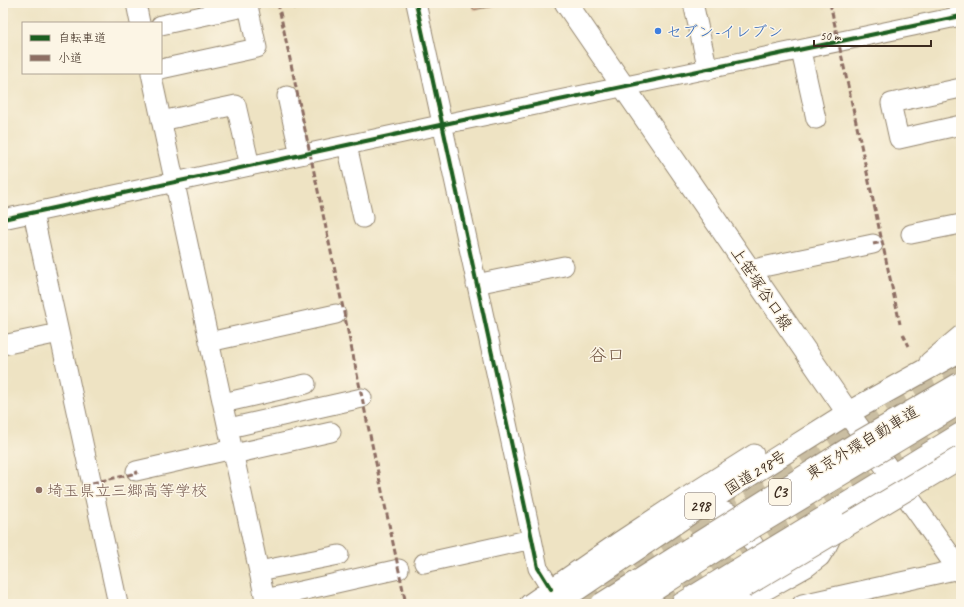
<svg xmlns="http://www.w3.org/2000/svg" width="964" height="607" font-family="Caveat,'Klee One',sans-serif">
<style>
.building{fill:#d9a789}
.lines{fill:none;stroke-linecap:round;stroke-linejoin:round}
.highway-tunnel{stroke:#cabea2;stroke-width:22;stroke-dasharray:22 11;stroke-linecap:butt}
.minor-casing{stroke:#948670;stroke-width:21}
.major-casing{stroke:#948670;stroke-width:24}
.highway-casing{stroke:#948670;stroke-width:24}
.minor{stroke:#fff;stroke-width:19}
.major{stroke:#fff;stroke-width:22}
.highway{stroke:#fff;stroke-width:22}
.highway-bridge-casing{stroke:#948670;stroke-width:24;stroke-linecap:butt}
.highway-bridge{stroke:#fff;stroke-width:22}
.quiet{stroke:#8d6e63;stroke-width:3;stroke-dasharray:6 3;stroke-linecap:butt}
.cycleway-casing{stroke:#fcf5e5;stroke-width:6}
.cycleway{stroke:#1b5e20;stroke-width:4}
.shop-dot{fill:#3f7fe0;stroke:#fcf5e5;stroke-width:1.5}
.education-dot{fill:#8d6e63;stroke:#fcf5e5;stroke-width:1.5}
.labels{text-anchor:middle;stroke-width:3;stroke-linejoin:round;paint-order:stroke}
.shield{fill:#fcf5e5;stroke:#75675a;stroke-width:1}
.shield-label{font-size:15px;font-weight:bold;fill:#3b2a1e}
.shop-label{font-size:16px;fill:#366cbe;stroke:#fcf5e5;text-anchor:start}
.street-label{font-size:16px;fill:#3b2a1e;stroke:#fcf5e5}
.education-label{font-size:16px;fill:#785e54;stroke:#fcf5e5;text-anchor:start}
.quarter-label{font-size:18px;fill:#725643;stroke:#fcf5e5}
</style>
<rect width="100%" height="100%" fill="#fcf5e5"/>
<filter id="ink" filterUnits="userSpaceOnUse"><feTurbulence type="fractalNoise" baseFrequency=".025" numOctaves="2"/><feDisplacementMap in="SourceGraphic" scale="8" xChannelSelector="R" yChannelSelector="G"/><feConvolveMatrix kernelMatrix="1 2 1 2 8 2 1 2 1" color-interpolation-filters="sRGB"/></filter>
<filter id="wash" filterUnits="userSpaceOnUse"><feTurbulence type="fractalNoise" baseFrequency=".012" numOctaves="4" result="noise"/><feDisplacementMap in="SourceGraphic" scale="16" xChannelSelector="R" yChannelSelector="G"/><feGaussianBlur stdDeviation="0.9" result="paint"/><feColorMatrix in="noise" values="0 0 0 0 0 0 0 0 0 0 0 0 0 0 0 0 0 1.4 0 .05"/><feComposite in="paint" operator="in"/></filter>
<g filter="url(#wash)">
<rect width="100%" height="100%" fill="#eee3c3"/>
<g id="blocks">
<path class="building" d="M292 3H319V4L293 9Z
M472 3H505V4L473 10Z"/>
</g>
</g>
<g filter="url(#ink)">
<use href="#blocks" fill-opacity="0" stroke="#948670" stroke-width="1"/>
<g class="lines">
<path class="highway-tunnel" d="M580 604 849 432 961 368
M656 604 961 416"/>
<g class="minor-casing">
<path id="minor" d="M136 3 140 23
M416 3 532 539 538 568 551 589
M693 3 708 70
M161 25 248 6 257 48 161 69
M801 51 816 119
M151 73 266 604
M961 88 891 103 899 139 961 125
M287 96 300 155
M161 121 236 105 250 166
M347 145 363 218
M33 213 118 604
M3 219 454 122 961 16
M911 234 961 224
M749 270 873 244
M476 284 564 266
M209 342 336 314
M3 345 59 333
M929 362 961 335
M223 403 306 384
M229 428 362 398
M234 454 331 432
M136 471 233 449
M694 492 754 454
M702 505 729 513 742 525 761 557 760 571
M424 563 532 539
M259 571 339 555
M265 599 399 569
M529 604 620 541 694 492 714 497
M741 604 807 567 820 557 827 546 835 530
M802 604 959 569"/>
</g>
<g class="major-casing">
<path id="major" d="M566 3 848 413 961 572"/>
</g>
<g class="highway-casing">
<path id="highway" d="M832 513 961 434
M555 604 702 505 848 413 961 350
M682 604 736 571
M714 604 743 587"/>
</g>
<use href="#minor" class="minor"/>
<use href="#major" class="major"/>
<use href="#highway" class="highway"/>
<g class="highway-bridge-casing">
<path id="highway-bridge" d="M736 571 832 513
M743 587 961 457
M602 604 856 444 961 383
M632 604 733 539 961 402"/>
</g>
<use href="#highway-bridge" class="highway-bridge"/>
<path class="quiet" d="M278 3 406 604
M830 3 900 324
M873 244 882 242
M903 334 909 346
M92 483 137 473 136 471"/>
<g class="cycleway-casing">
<path id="cycleway" d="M416 3 532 539 538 568 551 589
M3 219 454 122 961 16"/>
</g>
<use href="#cycleway" class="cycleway"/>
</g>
</g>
<circle class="shop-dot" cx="658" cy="31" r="4"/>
<circle class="education-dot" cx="39" cy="490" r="4"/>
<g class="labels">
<g class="shield">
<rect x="769" y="479" width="22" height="26" rx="3"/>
<rect x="685" y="493" width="30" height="26" rx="3"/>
</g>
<g class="shield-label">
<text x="780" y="497">C3</text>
<text x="700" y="511">298</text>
</g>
<g class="shop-label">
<text x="666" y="37">セブン-イレブン</text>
</g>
<g class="street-label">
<text transform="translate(762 288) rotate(56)" y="6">上笹塚谷口線</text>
<text transform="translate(862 442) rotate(-31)" y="6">東京外環自動車道</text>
<text transform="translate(755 472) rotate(-32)" y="6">国道298号</text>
</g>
<g class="education-label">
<text x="47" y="496">埼玉県立三郷高等学校</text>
</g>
<g class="quarter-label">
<text x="607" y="361">谷口</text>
</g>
</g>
<rect width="964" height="607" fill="none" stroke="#fcf5e5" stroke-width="16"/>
<rect x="22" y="22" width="140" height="52" fill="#fcf5e5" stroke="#afa495"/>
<rect x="30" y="35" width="20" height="6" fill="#1b5e20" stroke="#afa495"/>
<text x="58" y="42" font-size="12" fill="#3b2a1e">自転車道</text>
<rect x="30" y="55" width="20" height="6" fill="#8d6e63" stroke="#afa495"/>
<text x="58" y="62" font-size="12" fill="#3b2a1e">小道</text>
<path d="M814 40v6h117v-6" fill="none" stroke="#3b2a1e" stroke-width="2"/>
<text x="820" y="40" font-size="12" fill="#3b2a1e" stroke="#fcf5e5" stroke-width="3" paint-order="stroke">50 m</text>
</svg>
